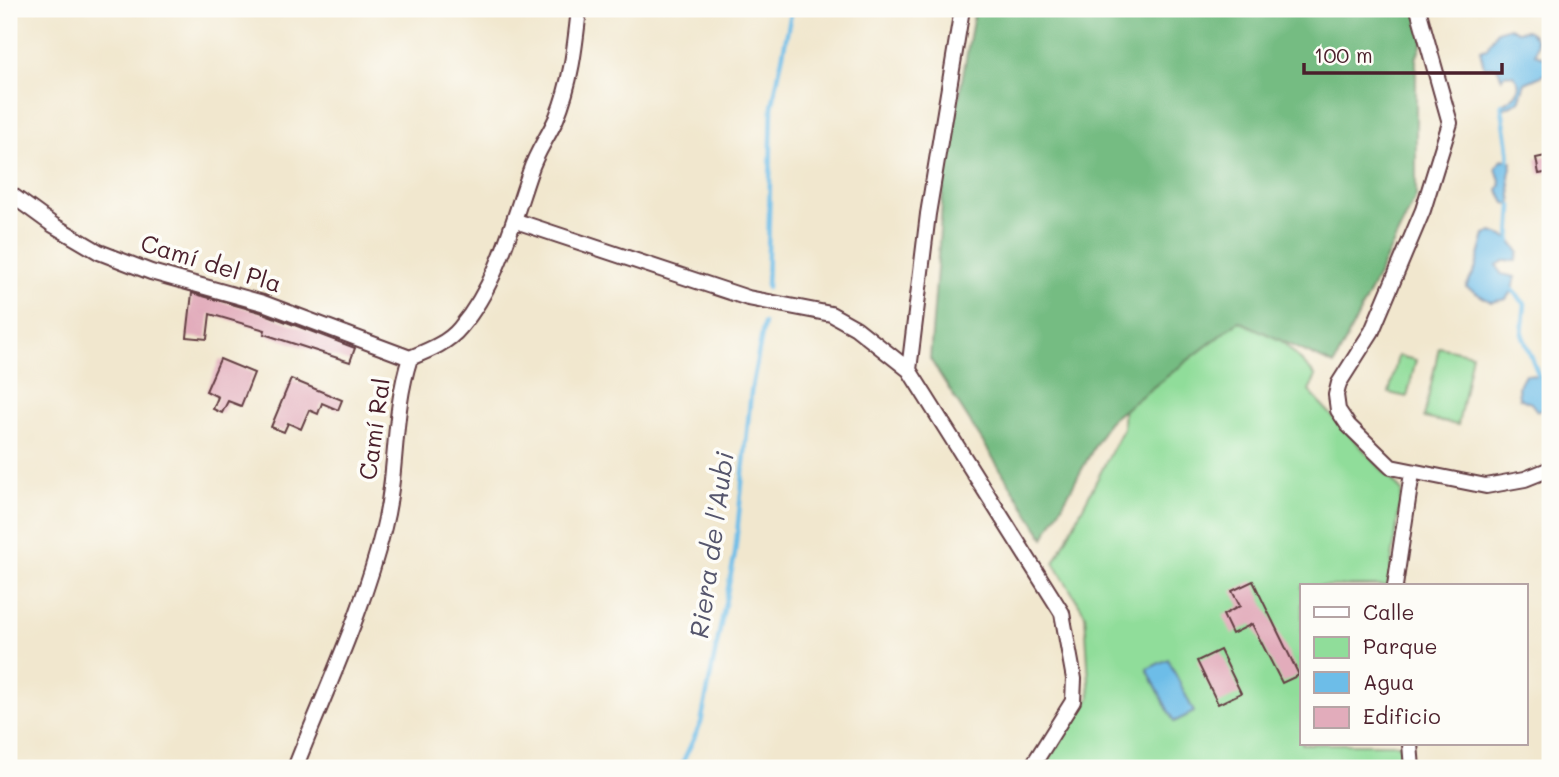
<svg xmlns="http://www.w3.org/2000/svg" width="1559" height="777" font-family="Mali,sans-serif">
<style>
.green{fill:#90dd9a;stroke:#6d7e62;stroke-width:2}
.forest{fill:#74bc82;stroke:#5f6e56;stroke-width:2}
.water{fill:#6dbde8;stroke:#5c6e8a;stroke-width:2}
.lines{fill:none;stroke-linecap:round;stroke-linejoin:round}
.stream{stroke:#6dbde8;stroke-width:4.5}
.building{fill:#e2acbb}
.minor-casing{stroke:#633d43;stroke-width:18}
.minor{stroke:#fff;stroke-width:14}
.labels{text-anchor:middle;stroke-width:7;stroke-linejoin:round;paint-order:stroke}
.street-label{font-size:24px;fill:#4a1f2b;stroke:#fdfcf7}
.water-label{font-size:26px;font-style:italic;fill:#56566d;stroke:#fdfcf7}
</style>
<rect width="100%" height="100%" fill="#fdfcf7"/>
<filter id="ink" filterUnits="userSpaceOnUse"><feTurbulence type="fractalNoise" baseFrequency=".0143" numOctaves="2"/><feDisplacementMap in="SourceGraphic" scale="14" xChannelSelector="R" yChannelSelector="G"/><feConvolveMatrix kernelMatrix="1 2 1 2 8 2 1 2 1" color-interpolation-filters="sRGB"/></filter>
<filter id="wash" filterUnits="userSpaceOnUse"><feTurbulence type="fractalNoise" baseFrequency=".00686" numOctaves="4" result="noise"/><feDisplacementMap in="SourceGraphic" scale="28" xChannelSelector="R" yChannelSelector="G"/><feGaussianBlur stdDeviation="1.57" result="paint"/><feColorMatrix in="noise" values="0 0 0 0 0 0 0 0 0 0 0 0 0 0 0 0 0 1.4 0 .05"/><feComposite in="paint" operator="in"/></filter>
<g filter="url(#wash)">
<rect width="100%" height="100%" fill="#f1e7ce"/>
<path class="green" d="M1240 298 1316 376 1309 391 1402 491 1388 586H1302V744H1400L1405 768H1043L1090 698 1085 614 1054 563 1123 429 1125 321Z
M1439 347 1472 354 1458 425 1424 418Z
M1398 356 1416 360 1407 397 1389 393Z"/>
<path class="forest" d="M975 9H1435L1416 59V197L1334 365 1239 321 1108 422 1044 538 930 359 944 179Z"/>
<path class="water" d="M1509 27 1517 31 1527 30C1537 37 1539 42 1535 54L1550 59V72L1525 83 1519 101 1505 108 1502 104C1515 97 1526 88 1513 75L1505 74 1502 78 1497 67H1484L1480 50 1487 48 1497 31Z
M1502 159 1512 162 1509 176 1512 206 1505 203 1498 190 1501 184 1496 168Z
M1492 232 1508 238 1519 252 1516 261H1504L1497 265 1501 274 1515 277 1512 290 1506 299 1491 302 1466 287 1475 270 1485 235Z
M1525 374 1542 377 1550 374V408L1537 411 1531 403 1519 398 1518 387Z
M1168 659 1194 712 1174 722 1147 669Z"/>
<g class="lines">
<path class="stream" d="M1502 104C1502 119 1511 153 1508 161
M1510 241 1512 206
M767 288 772 107 792 9
M1512 290 1525 304 1522 334 1539 376
M680 768 701 723 735 554 751 392 764 323"/>
</g>
<g id="blocks">
<path class="building" d="M1550 155V172L1539 174 1536 158Z
M192 293 260 312 355 348 350 362 264 334 265 330 210 314 207 339 187 337Z
M220 359 254 373 241 406 228 401 222 413 213 409 218 397 206 391Z
M291 379 342 400 338 410 322 403 318 414 309 410 301 429 288 423 284 432 271 427Z
M1253 581 1299 675 1282 683 1252 624 1232 634 1223 615 1240 606 1232 591Z
M1220 650 1241 693 1218 704 1197 661Z"/>
</g>
</g>
<g filter="url(#ink)">
<use href="#blocks" fill-opacity="0" stroke="#633d43" stroke-width="2"/>
<g class="lines">
<g class="minor-casing">
<path id="minor" d="M1418 9 1450 123 1423 210 1372 331 1339 383 1336 395 1338 410 1348 425 1391 467 1486 486 1525 479 1550 469
M9 193 53 225 99 252 151 272 263 303 410 358
M516 221 748 298 831 314 856 328 909 370 1062 613 1074 679 1073 701 1031 768
M909 370 928 214 962 9
M1395 586 1412 473
M1410 744 1412 768
M295 768C326 689 364 610 384 527 398 472 392 413 410 358 427 351 448 343 460 328 497 285 512 224 530 172 536 153 548 137 556 119 571 83 575 47 579 9"/>
</g>
<use href="#minor" class="minor"/>
</g>
</g>
<g class="labels">
<g class="street-label">
<text transform="translate(211 264) rotate(17)" y="8">Camí del Pla</text>
<text transform="translate(375 429) rotate(-82)" y="8">Camí Ral</text>
</g>
<g class="water-label">
<text transform="translate(712 545) rotate(-82)" y="9">Riera de l'Aubi</text>
</g>
</g>
<rect width="1559" height="777" fill="none" stroke="#fdfcf7" stroke-width="35"/>
<rect x="1300" y="584" width="228" height="161" fill="#fdfcf7" stroke="#b5a4a5" stroke-width="2"/>
<rect x="1314" y="607" width="35" height="10" fill="#ffffff" stroke="#b5a4a5" stroke-width="2"/>
<text x="1363" y="620" font-size="21" fill="#4a1f2b">Calle</text>
<rect x="1314" y="637" width="35" height="21" fill="#90dd9a" stroke="#b5a4a5" stroke-width="2"/>
<text x="1363" y="654" font-size="21" fill="#4a1f2b">Parque</text>
<rect x="1314" y="672" width="35" height="21" fill="#6dbde8" stroke="#b5a4a5" stroke-width="2"/>
<text x="1363" y="690" font-size="21" fill="#4a1f2b">Agua</text>
<rect x="1314" y="707" width="35" height="21" fill="#e2acbb" stroke="#b5a4a5" stroke-width="2"/>
<text x="1363" y="724" font-size="21" fill="#4a1f2b">Edificio</text>
<path d="M1304 63v10h198v-10" fill="none" stroke="#4a1f2b" stroke-width="3.5"/>
<text x="1314" y="63" font-size="21" fill="#4a1f2b" stroke="#fdfcf7" stroke-width="5" paint-order="stroke">100 m</text>
</svg>
